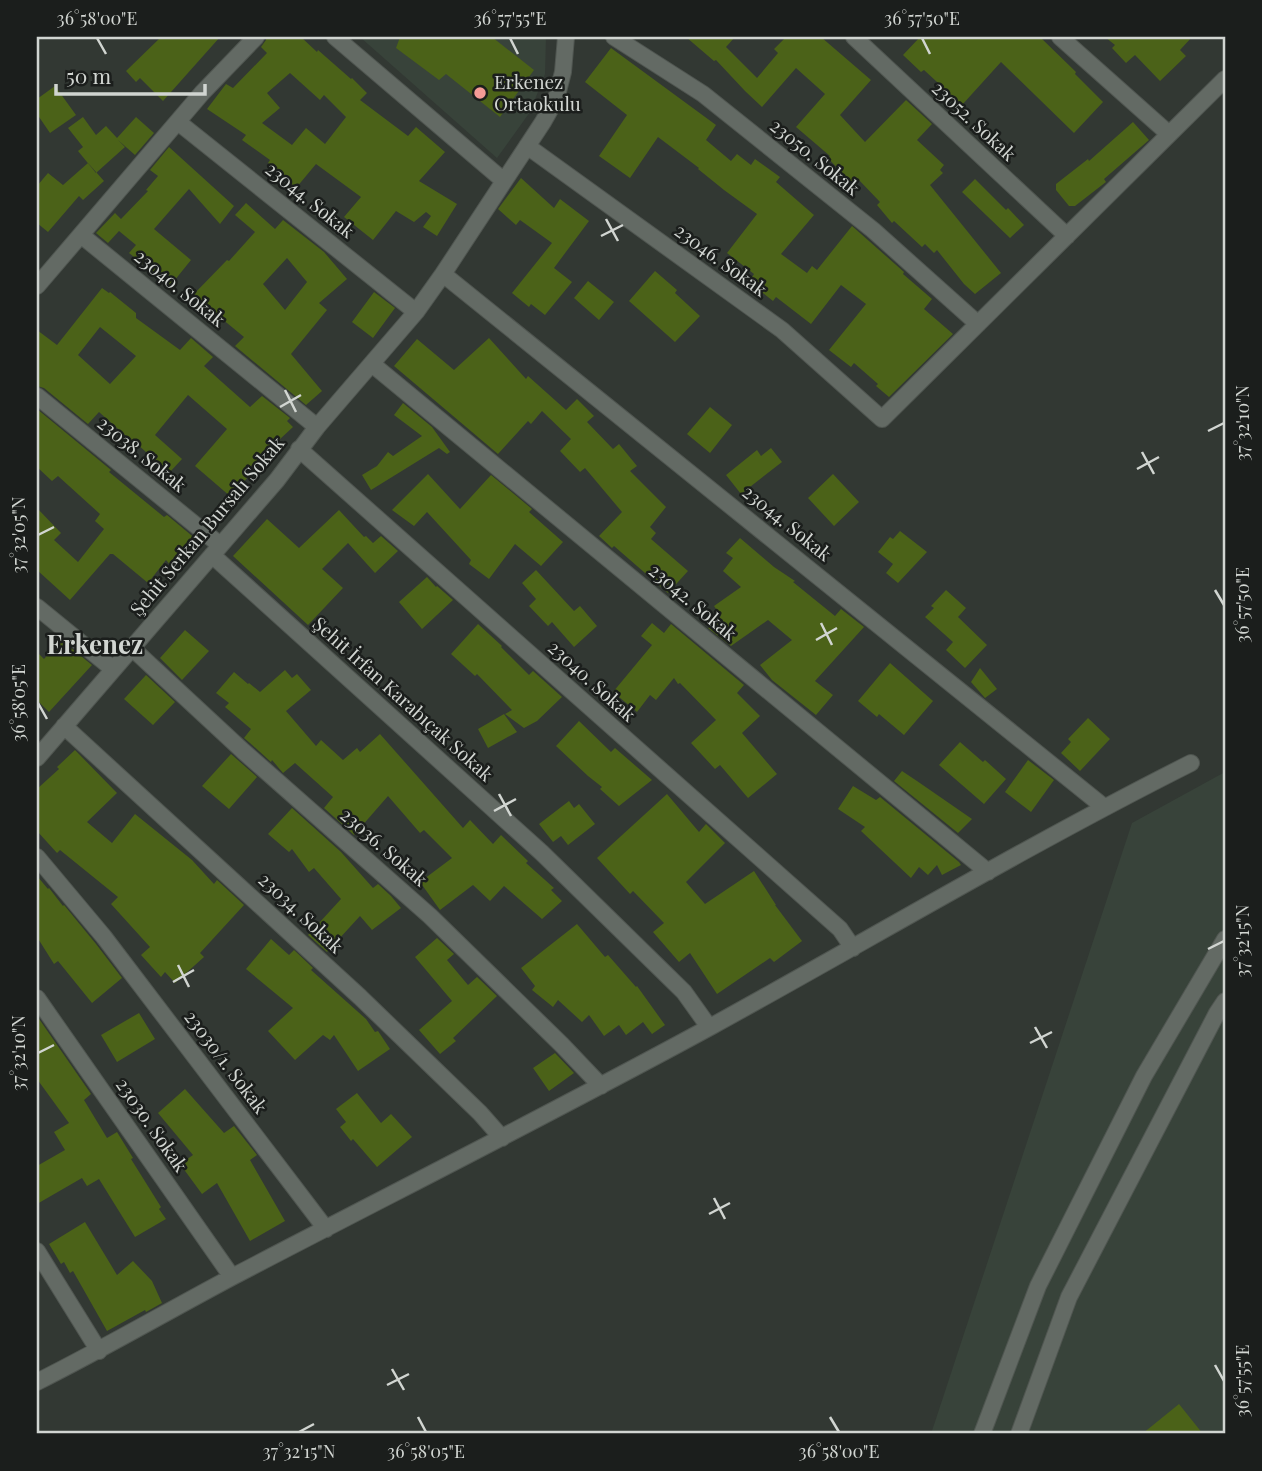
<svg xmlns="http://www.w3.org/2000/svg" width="1262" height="1471" font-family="'Playfair Display',serif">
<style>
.built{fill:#38433a}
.building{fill:#4b6218;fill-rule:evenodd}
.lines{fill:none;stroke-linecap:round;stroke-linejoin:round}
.minor-casing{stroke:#505651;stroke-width:18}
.minor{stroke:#636a64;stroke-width:16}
.ticks{fill:none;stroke:#d1d5d1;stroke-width:2.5}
.poi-dot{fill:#f59b96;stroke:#1b1e1c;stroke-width:2.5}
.labels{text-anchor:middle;stroke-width:5;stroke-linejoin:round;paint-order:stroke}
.poi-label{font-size:19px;fill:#d1d5d1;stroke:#1b1e1c;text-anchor:start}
.street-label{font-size:19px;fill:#d1d5d1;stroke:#1b1e1c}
.district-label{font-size:26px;font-weight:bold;fill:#d1d5d1;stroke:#1b1e1c}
.neatline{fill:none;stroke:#d1d5d1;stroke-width:2.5}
.ticks-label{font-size:18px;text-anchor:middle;fill:#d1d5d1}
</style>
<rect width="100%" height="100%" fill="#323833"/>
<path class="built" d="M360 37H546L545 74 530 112 497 158Z
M1225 772V1434H931L1132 823Z"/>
<path class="building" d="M161 37H220L163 101 140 78 136 82 126 71Z
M266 37H301L317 52 318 50 351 79 352 78 367 93 360 100 408 136 416 127 445 152 419 181 457 204 437 236 423 227 431 216 426 212 414 222 396 211 373 240 344 217 361 197 316 164 296 188 268 163 270 160 242 140 246 135 207 109 226 84 233 88 267 53 261 47 266 40ZM290 73 320 100 324 95 346 117 325 144 306 128 292 145 262 123 280 108 267 93Z
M400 37H492L534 70 500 117 446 74 439 80 396 48Z
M686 37H735L726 47 757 78 778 53 774 49 786 37H821L871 80 840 115 865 142 906 100 932 124 917 140 944 165 940 170 943 173 930 185 1001 273 975 294 964 284 937 250 934 253 925 244 922 247 894 221 892 223 877 205 880 202 858 179 852 184 828 158 830 156 796 127 825 94 796 68 762 107 745 91 716 60 714 61Z
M920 37H1040L1076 72 1075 74 1103 102 1074 133 1001 62 962 105 924 70 921 72 903 55Z
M1105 37H1192L1180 50 1186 56 1160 81 1135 55 1126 63 1112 48 1115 45Z
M611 48 716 125 706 140 731 161 737 154 751 165 755 159 780 177 776 182 814 215 781 254 807 273 812 266 817 270 852 226 904 272 903 274 932 299 924 309 953 334 889 397 876 386 878 384 854 363 851 367 829 350 866 304 841 285 811 324 776 297 773 301 749 282 754 274 727 253 757 214 724 190 698 169 699 168 658 137 630 178 599 156 627 115 585 82Z
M55 86 76 115 50 133 37 114V99Z
M83 117 96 135 106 126 117 138 136 117 154 133 135 155 118 140 125 147 96 173 78 151 83 147 68 128Z
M1133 122 1149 140 1104 179 1106 182 1075 206H1069L1056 190V184L1088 159 1089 161Z
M169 147 234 206 220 224 189 189 154 229 191 260 170 286 129 253 136 245 119 231 108 243 96 233 115 213 121 219 148 191 146 190 158 176 150 170Z
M88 163 104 181 83 200 79 196 48 232 37 223V186L48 173 63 185Z
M521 178 554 208 560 199 589 221 554 268 572 282 545 315 531 304 529 307 512 293 552 243 520 220 516 225 498 209Z
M975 179 1006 210 1008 208 1024 225 1010 238 962 192Z
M246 203 275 229 283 220 324 252 347 279 319 303 327 310 291 354 322 391 306 405 235 346 244 337 193 295 227 260 229 261 255 232 235 215ZM287 258 307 282 285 310 263 284Z
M655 271 677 290 675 293 700 316 675 342 629 301Z
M588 281 614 302 599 320 574 298Z
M102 288 109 293 110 292 136 313V318L180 350 191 338 213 357 204 366 250 407 262 396 290 418 287 421 293 427 250 467 254 470 231 497 195 466 227 429 188 395 155 435 182 459 169 473 136 443 135 444 99 412 88 424 44 388 37 386V330L57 345ZM100 327 136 356 110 384 78 355Z
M374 292 395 308 373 338 352 322Z
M489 338 526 379 528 376 566 410 577 399 594 416 587 422 613 449 619 444 637 466 630 471 666 507 650 527 656 533 651 539 688 571 668 593 614 546 612 548 599 536 622 512 585 468 580 472 560 451 571 439 542 411 531 424 528 421 498 454 394 366 417 339 454 370Z
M403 403 432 427 450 452 447 454 439 448 371 490 362 475 377 466 388 452 393 456 422 436 394 415Z
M710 407 732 425 710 453 687 434Z
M37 409 111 470 109 472 164 517 167 515 197 540 171 566 166 560 148 583 113 554H110L70 600 37 570V508L61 533 54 540 78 562 104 529 95 521 100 514 58 476 52 481 37 467Z
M771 448 782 462 741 494 726 475 757 450 761 456Z
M428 474 460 509 491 475 532 509 529 512 563 542 541 566 515 544 489 579 469 564 471 560 427 512 414 526 392 510Z
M833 474 859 502 834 526 808 498Z
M339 510 364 537 366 536 373 543 381 536 398 551 375 573 348 543 322 569 343 588 308 625 233 556 267 519 299 548Z
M900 531 927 552 898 583 886 573 893 564 878 552 890 537 893 539Z
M740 538 774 567 795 581 793 582 835 616 841 609 864 627 815 681 833 695 816 715 772 680 760 665 792 640 768 620 731 646 708 628 714 624 712 622 721 616 714 606 741 587 723 571 733 558 726 553Z
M536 570 574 611 580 606 597 626 574 647 552 622 548 626 529 606 536 599 522 583Z
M427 577 436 587 437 586 453 600 422 629 399 602Z
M946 590 966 608 958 617 987 645 965 668 946 650 953 642 925 617 934 608 931 606Z
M652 623 664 633 671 624 744 685 737 693 760 716 742 733 777 774 748 798 720 765 715 769 691 743 716 720 680 683 678 684 674 678 656 700 650 695 637 712 613 692 652 645 641 636Z
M478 624 502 646 501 647 529 675 533 671 562 697 537 721 524 728 505 714 512 710 477 674 475 676 451 654Z
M185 630 209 651 182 680 160 658Z
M61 640 92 665 49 712 37 700V652L44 659Z
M890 663 933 701 904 735 879 714 877 717 858 701Z
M980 668 997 689 985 698 971 682Z
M285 670 292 678 297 674 311 690 286 711 316 746 321 740 343 760 357 748 360 752 380 734 463 828 470 820 493 844 501 835 528 861 526 863 554 888 551 890 562 901 542 919 504 886 490 901 473 885 440 910 420 882 452 858 424 830 420 833 388 796 354 835 324 808 333 797 295 763 283 773 272 760 271 762 250 743 244 738 251 729 225 707 229 703 216 693 234 672 248 684 249 683 260 692Z
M146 675 175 702 153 725 124 699Z
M504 714 517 732 488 748 478 729Z
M1088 718 1110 739 1080 771 1061 753 1071 742 1068 739Z
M579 721 611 752 615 748 652 780 619 806 600 789 602 787 588 776 556 746Z
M960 742 983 762 985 760 1006 779 984 804 939 765Z
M75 750 117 793 87 822 112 843 135 814 192 860 214 884 217 880 244 905 200 953 204 957 175 983 165 972 161 977 141 955 150 947 111 904 118 897 60 850 57 853 37 831V789L59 769 57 767Z
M231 754 257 777 229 809 202 786Z
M1028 760 1054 780 1031 812 1005 792Z
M902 771 917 781 972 819 958 833 894 781Z
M853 786 876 800 880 797 959 862 961 865 942 875 937 865 928 875 919 867 911 878 861 831 865 827 838 809Z
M667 794 699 832 706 824 725 843 686 882 705 904 754 871 776 905H775L802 941 774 962 770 958 717 994 690 953 679 962 653 932 664 923 633 891 630 894 597 858Z
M569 801 574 808 579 804 595 824 568 845 561 836 553 842 539 824Z
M292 808 341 852 373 888 378 884 391 896 401 908 372 930 360 916 327 952 308 935 341 899 314 868 309 872 292 849 289 852 268 834Z
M37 876 48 889 49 888 63 906 64 905 96 944 122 978 92 1003 58 961 54 964 37 937Z
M577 924 605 957 608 955 636 987 637 986 665 1025 652 1034 643 1022 626 1035 619 1025 604 1036 589 1015 582 1022 558 1000 553 1007 532 990 535 986 521 968Z
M437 938 454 954 447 960 468 985 477 977 497 996 453 1038 456 1041 440 1054 419 1030 452 1001 415 957Z
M271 939 289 955 294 950 313 968 311 970 366 1019 375 1032 378 1031 390 1049 358 1071 334 1035 330 1040 323 1035 295 1060 268 1031 293 1008 246 969Z
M139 1013 155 1039 117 1062 101 1035Z
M37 1016 91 1094 84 1100 107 1138 117 1132 133 1158 131 1159 161 1207 159 1209 166 1219 135 1237 99 1179 87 1186 82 1178 37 1204V1166L65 1150 54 1132 69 1123 37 1079Z
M555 1053 574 1073 549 1091 533 1068Z
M185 1089 224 1133 234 1126 257 1155 250 1160 285 1221 250 1241 217 1183 202 1194 180 1164 193 1155 158 1113Z
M357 1093 381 1123 391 1114 412 1137 377 1167 353 1139 351 1141 340 1127 346 1122 336 1109Z
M85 1222 117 1275 133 1261 152 1281 162 1303 146 1312 145 1310 107 1331 73 1271 70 1273 64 1262 61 1264 49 1244Z
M1179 1404 1203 1434H1142Z"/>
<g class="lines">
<g class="minor-casing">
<path id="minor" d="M335 37 504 181
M614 37 703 94 873 230 978 324
M854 37 1067 236
M1060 37 1169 134
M178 122 416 312
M527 146 782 330 882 419 1225 79
M81 235 317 427
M443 274 1104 807
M37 286 202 93 256 37
M372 364 988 872
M37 396 220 545
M299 449 840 929 853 948
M212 555 542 853 684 992 709 1027
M37 607 113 669
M132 648 243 751 430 916 562 1045 601 1086
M64 726 360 997 480 1113 502 1138
M37 758 277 480 317 427 416 312 443 274 543 122 556 99 563 72 566 37
M37 857 104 937 326 1229
M37 998 232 1277
M37 1251 99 1351
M37 1382C103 1349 168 1311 234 1276 393 1193 554 1112 712 1026 872 938 1028 845 1191 763
M982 1434 1038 1286 1144 1076 1225 939
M1019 1434 1069 1297 1217 1013 1225 1001"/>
</g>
<use href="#minor" class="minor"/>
</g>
<path class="ticks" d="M97 38 106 54M510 38 518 54M922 38 930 54M606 219 618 241M601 236 623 225M285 390 296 412M280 407 301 395M1208 431 1224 423M1142 452 1154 474M1137 469 1159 457M38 535 54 527M1215 590 1224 605M821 623 832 645M816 640 837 628M38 703 47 719M499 794 511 816M494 811 516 799M1208 949 1224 941M178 965 189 987M173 982 194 970M1035 1027 1047 1048M1030 1043 1052 1032M38 1053 54 1045M714 1198 725 1219M709 1214 730 1203M1215 1365 1224 1381M392 1369 404 1390M387 1385 409 1374M418 1417 426 1432M830 1417 839 1432M299 1432 314 1424"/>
<circle class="poi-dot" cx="480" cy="93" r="7"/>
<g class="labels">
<g class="poi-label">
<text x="494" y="89">Erkenez<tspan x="494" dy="22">Ortaokulu</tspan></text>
</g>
<g class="street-label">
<text transform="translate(974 121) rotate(43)" y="7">23052. Sokak</text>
<text transform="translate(815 157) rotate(39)" y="7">23050. Sokak</text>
<text transform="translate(310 200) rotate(39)" y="7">23044. Sokak</text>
<text transform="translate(721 260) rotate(36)" y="7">23046. Sokak</text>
<text transform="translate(180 288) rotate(39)" y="7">23040. Sokak</text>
<text transform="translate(142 454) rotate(39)" y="7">23038. Sokak</text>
<text transform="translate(787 523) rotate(39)" y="7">23044. Sokak</text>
<text transform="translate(207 526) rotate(-50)" y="7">Şehit Serkan Bursalı Sokak</text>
<text transform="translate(693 602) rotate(40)" y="7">23042. Sokak</text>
<text transform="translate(592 681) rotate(42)" y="7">23040. Sokak</text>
<text transform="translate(403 699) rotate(42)" y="7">Şehit İrfan Karabıçak Sokak</text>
<text transform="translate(384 847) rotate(41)" y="7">23036. Sokak</text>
<text transform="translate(301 913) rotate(43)" y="7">23034. Sokak</text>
<text transform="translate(226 1062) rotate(53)" y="7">23030/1. Sokak</text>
<text transform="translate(152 1125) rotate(55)" y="7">23030. Sokak</text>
</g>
<g class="district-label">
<text x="95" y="654">Erkenez</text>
</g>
</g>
<rect width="1262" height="1471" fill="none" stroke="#1b1e1c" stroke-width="77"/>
<path d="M56 84v10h149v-10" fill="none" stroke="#d1d5d1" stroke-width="3.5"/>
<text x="66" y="84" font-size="21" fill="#d1d5d1" stroke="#1b1e1c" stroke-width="5" paint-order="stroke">50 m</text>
<rect x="38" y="38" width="1186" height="1394" class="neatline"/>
<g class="ticks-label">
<text x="97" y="25">36°58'00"E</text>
<text x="510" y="25">36°57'55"E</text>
<text x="922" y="25">36°57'50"E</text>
<text transform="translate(1243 423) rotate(-90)" y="6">37°32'10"N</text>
<text transform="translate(19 535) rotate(-90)" y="6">37°32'05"N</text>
<text transform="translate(1243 605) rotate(-90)" y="6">36°57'50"E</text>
<text transform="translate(19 703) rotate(-90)" y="6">36°58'05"E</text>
<text transform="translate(1243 941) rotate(-90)" y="6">37°32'15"N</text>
<text transform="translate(19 1053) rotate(-90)" y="6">37°32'10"N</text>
<text transform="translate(1243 1381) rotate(-90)" y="6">36°57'55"E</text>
<text x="299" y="1458">37°32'15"N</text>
<text x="426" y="1458">36°58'05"E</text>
<text x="839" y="1458">36°58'00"E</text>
</g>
</svg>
